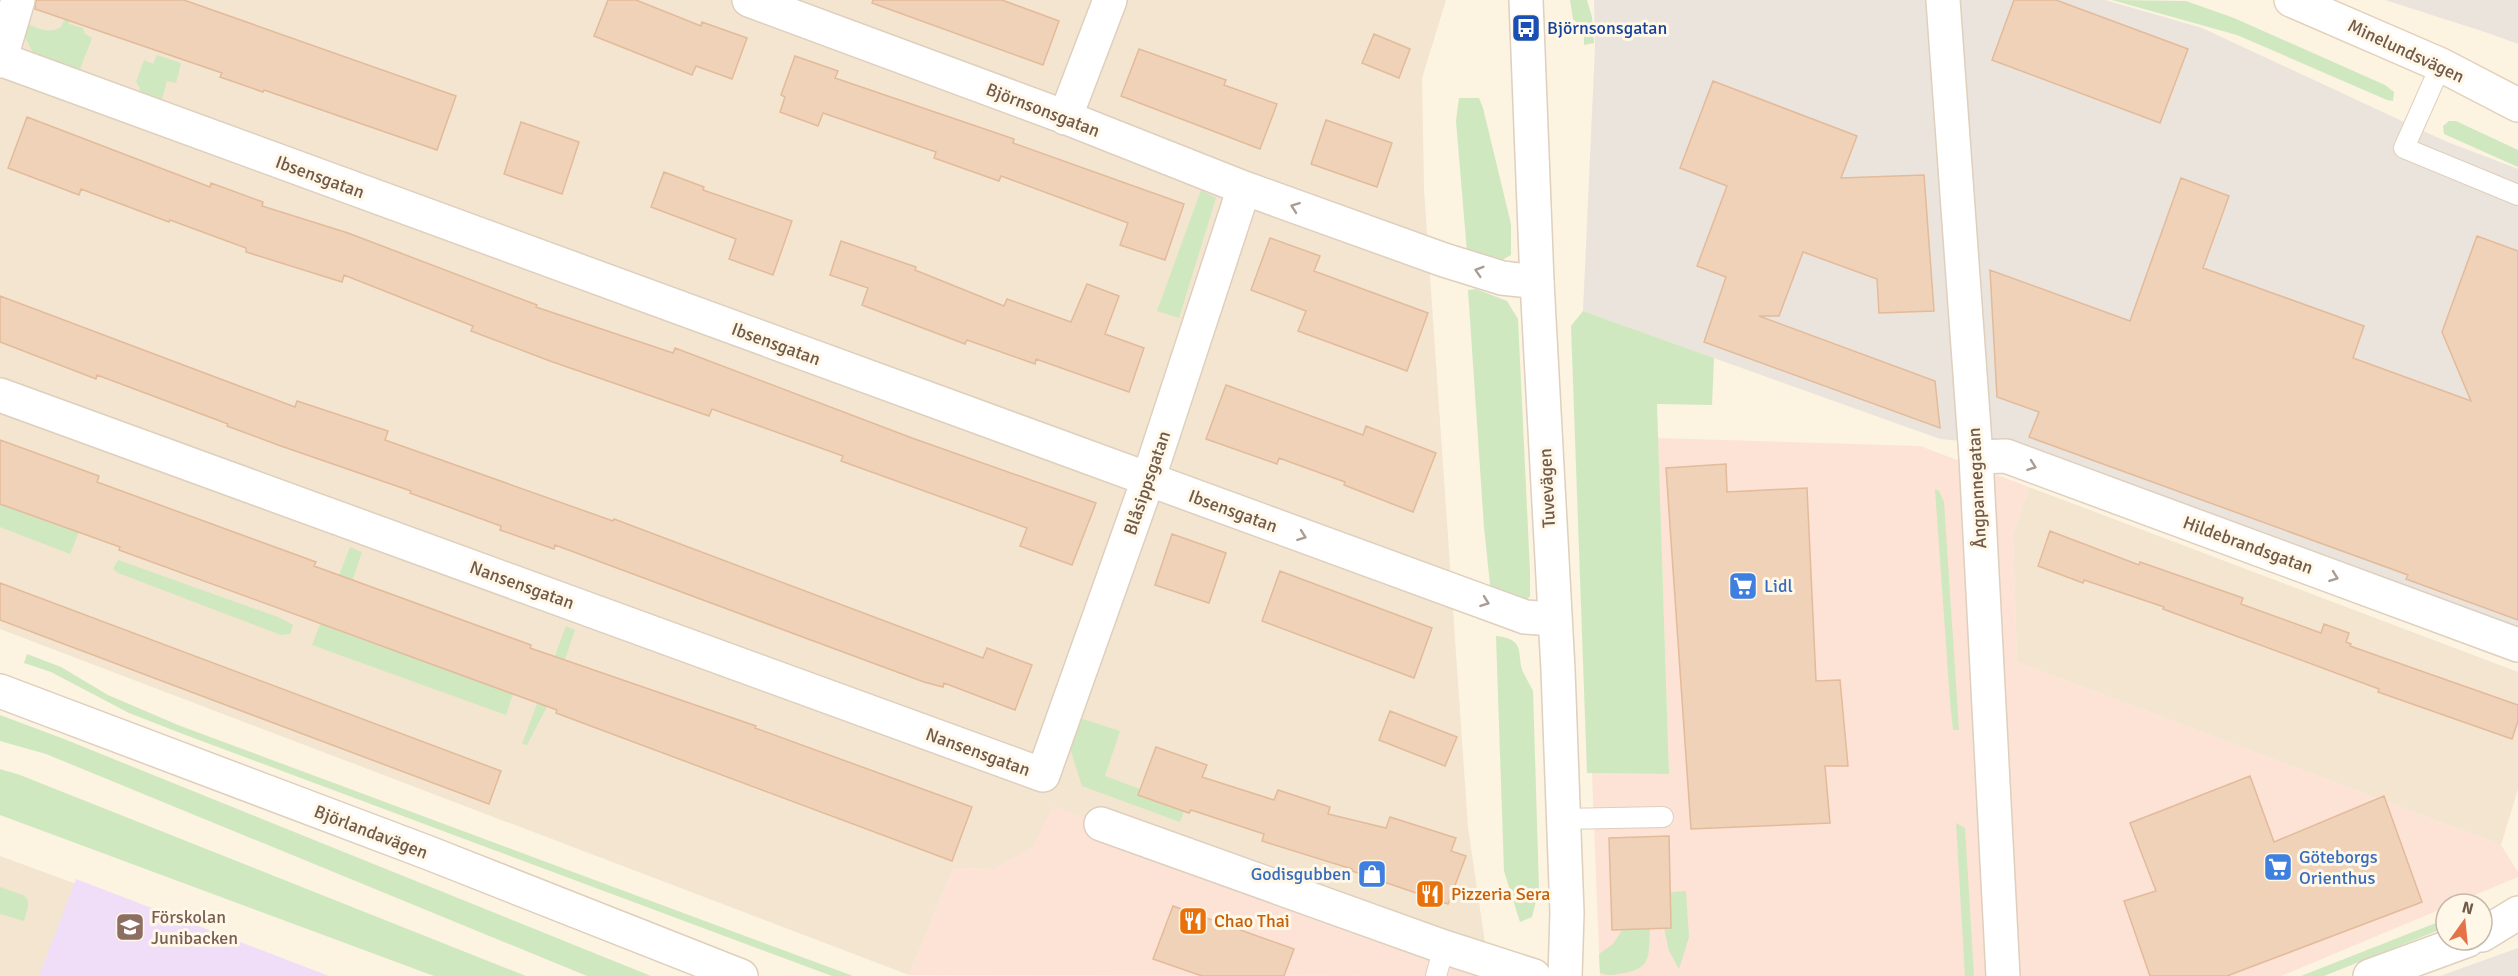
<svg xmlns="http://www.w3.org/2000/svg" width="2518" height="976" font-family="Signika,sans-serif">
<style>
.residential{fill:#f3e5d0}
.commercial{fill:#fce3d5}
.industrial{fill:#eae4dc}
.education{fill:#f0def8}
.green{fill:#cfe8c0}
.building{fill:#f0d2b9;stroke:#e3ba9a;stroke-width:1.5}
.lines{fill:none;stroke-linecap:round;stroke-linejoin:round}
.service-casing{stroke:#dfcfbd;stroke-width:22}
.minor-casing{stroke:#dfcfbd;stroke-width:36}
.tertiary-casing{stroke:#dfcfbd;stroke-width:36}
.secondary-casing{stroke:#e4d1bb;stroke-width:36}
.service{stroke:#fff;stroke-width:20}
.minor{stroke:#fff;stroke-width:33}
.tertiary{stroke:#fff;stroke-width:33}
.secondary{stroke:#fff;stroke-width:33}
.oneway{stroke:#aa9c92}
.labels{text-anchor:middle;stroke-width:6;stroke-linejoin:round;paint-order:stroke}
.transit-label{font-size:18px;fill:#164399;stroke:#fff7e7;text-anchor:start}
.street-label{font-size:18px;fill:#725a49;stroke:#fff7e7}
.shop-label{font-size:18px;fill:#366cbe;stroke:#fff7e7;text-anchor:start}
.food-label{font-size:18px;fill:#c56008;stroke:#fff7e7;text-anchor:start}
.education-label{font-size:18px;fill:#785e54;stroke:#fff7e7;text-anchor:start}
</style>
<rect width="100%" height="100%" fill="#fcf3e1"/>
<path class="residential" d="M0 0H1446L1422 78 1424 189 1468 828 1487 956 1032 848 994 869 953 868 909 975 0 629Z
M2029 487 2518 672V789L2501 845 2017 662 2013 534Z
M0 856 326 976H0Z"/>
<path class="commercial" d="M1658 438 1920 446 2029 487 2013 534 2017 662 2501 845 2518 872V877L2453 904H2446V907L2281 976H1600L1592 773 1669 774Z
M1053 806 1487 956 1485 976 909 975 953 868 994 869 1032 848Z"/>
<path class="industrial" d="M1594 0H2105L2202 28 2445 141 2518 169V635L2005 445 1940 439 1583 311 1595 47Z
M2385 0H2518V44L2488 33Z
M2518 948V976H2440Z"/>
<path class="education" d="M76 879 329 976H39Z"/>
<path class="green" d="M1570 0H1587L1592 17 1594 43 1584 45V29L1573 19Z
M2112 0 2186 1 2234 18 2385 85 2394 92 2393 101 2387 100 2237 35Z
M65 18 69 20V24L83 28 84 33 92 38 78 74 36 59 24 35 28 24C40 29 49 34 61 27Z
M157 55 181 63 176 83 167 81 162 99 148 95 146 100 138 97 140 88 136 82 144 60 153 64Z
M1459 98H1479L1483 108 1511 224V255L1502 260 1467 252 1456 121Z
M2449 121H2456L2518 150V167L2444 134 2443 126Z
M1201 190 1216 198 1179 318 1157 311Z
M1476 289 1507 301 1518 319 1530 572V596L1526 601 1491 594 1484 527 1468 290Z
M1583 311 1714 358 1712 405 1657 404 1669 774 1587 773 1571 326Z
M1935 489 1939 491 1944 502 1959 730H1953L1950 701Z
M0 504 79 532 70 554 0 527Z
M350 547 362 552 336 630 513 694 506 715 312 645Z
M118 560 278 617 293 625 290 634 281 635 118 573 113 569Z
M566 626 575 630 552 697 527 745 522 744Z
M1496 636C1528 639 1515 656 1524 674 1527 680 1530 685 1533 691L1539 889 1532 917 1520 922 1504 871Z
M27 654 61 667 108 695 178 725 853 976H832L183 734 129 713 51 672 24 663Z
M0 715 64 739 651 976H587L46 754 0 741Z
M1080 718 1120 731 1105 776 1140 789 1138 794 1184 811 1180 822 1082 786 1070 749Z
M0 769 20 775 526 976H434L0 815Z
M1956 823 1965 828 1974 976H1965Z
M0 887 23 895 28 900V907L24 921 0 914Z
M1686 891 1689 937 1679 969 1669 951 1664 928 1671 927 1670 892Z
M2446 919 2444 928 2324 976H2301Z
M1650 929C1648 954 1653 968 1624 973 1615 975 1608 976 1600 973L1599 954 1613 944 1622 930Z"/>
<path class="building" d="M36 0H184L456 96 437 150 264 90 263 92 220 77 222 73 35 9Z
M608 0H636L701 26 702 22 747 38 732 79 696 66 692 75 594 36Z
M873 0H1002L1059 21 1043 65 872 3Z
M2014 0H2056L2188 49 2160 123 1992 60Z
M1374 34 1410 49 1399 78 1362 63Z
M1139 49 1226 80 1224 85 1277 104 1260 149 1121 96Z
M795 56 838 71 835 78 1014 139 1013 143 1184 204 1165 260 1120 245 1128 223 1001 176 999 181 934 158 936 152 823 113 818 126 780 112 785 97 781 95Z
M1713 81 1857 136 1841 178 1924 175 1934 311 1879 313 1877 279 1803 252 1779 316H1759L1935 381 1940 428 1704 342 1726 277 1697 266 1727 186 1680 168Z
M27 117 210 187 211 183 263 202 262 206 348 233 537 305 536 307 673 353 675 348 912 438 1096 503 1072 565 1020 546 1027 528 841 461 843 456 712 409 709 416 550 361 471 331 473 326 344 275 342 282 246 252V248L170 220 169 222 81 189 79 195 8 168Z
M1326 120 1392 143 1377 187 1311 164Z
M521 122 579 142 562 194 504 174Z
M664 172 704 187 703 190 792 221 773 275 729 259 736 239 651 207Z
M2181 178 2229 196 2203 268 2364 326 2353 358 2471 401 2442 332 2477 236 2518 251V620L2406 579 2408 575 2029 437 2039 412 1997 397 1990 270 2130 321Z
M1270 238 1320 256 1314 271 1428 313 1407 371 1298 331 1306 311 1251 290Z
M841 241 916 267 915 270 1004 306 1007 299 1071 322 1087 284 1119 296 1105 334 1144 348 1129 392 1036 359 1035 364 967 340 965 344 862 305 868 288 830 275Z
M0 296 295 407 297 401 388 431 385 440 613 521 614 519 983 658 987 648 1032 665 1015 710 944 683 943 687 924 682 555 545 554 549 500 530 501 526 410 493 411 491 278 445 227 426 228 424 97 375 96 379 0 342Z
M1226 385 1363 435 1366 426 1436 453 1413 512 1344 485 1345 482 1279 458 1277 464 1206 439Z
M0 440 99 476 97 482 316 562 314 566 531 645 530 648 756 726 755 728 972 807 952 861 556 713 557 710 119 550 120 547 0 504Z
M1726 464 1727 492 1807 488 1816 681 1840 680 1848 766H1825L1830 823 1691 829 1666 468Z
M2050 531 2139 565 2140 562 2243 598 2241 604 2321 633 2324 624 2349 633 2346 642 2351 644 2350 646 2518 705V721L2512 739 2378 692 2379 689 2163 609 2164 607 2084 580 2083 583 2038 566Z
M1172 534 1226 553 1209 603 1155 585Z
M1280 571 1432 628 1414 678 1262 621Z
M0 583 501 771 489 804 0 620Z
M1390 711 1457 737 1445 766 1379 740Z
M1156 747 1207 765 1202 777 1274 800 1278 790 1330 807 1328 814 1386 828 1390 817 1456 838 1451 851 1466 856 1448 904 1352 871V869L1262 841 1264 834 1191 810 1189 813 1138 795Z
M2250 776 2274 842 2384 796 2422 902 2227 976H2150L2124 901 2156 891 2130 823Z
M1669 836 1671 928 1612 930 1609 838Z
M1173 906 1294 949 1284 976H1202L1153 959Z"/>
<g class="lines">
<g class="service-casing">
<path id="service" d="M2441 65 2404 148 2518 195
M1562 819 1663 817
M1436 976 1444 947"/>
</g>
<g class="minor-casing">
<path id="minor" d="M749 0 1057 114 1244 188 1444 260 1502 278 1537 282
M1943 0 1976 457 2003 976
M0 59 1525 617 1554 619
M0 61 18 0
M1065 118 1110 0
M0 395 1043 775 1148 480 1244 188
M1976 457 2006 456 2518 645
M1101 824 1444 947 1534 976"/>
</g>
<g class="tertiary-casing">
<path id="tertiary" d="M1526 0 1537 282 1558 670 1567 913 1565 976
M0 691 429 853 741 976
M2482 935 2518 913
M2370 976 2468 940"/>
</g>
<g class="secondary-casing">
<path id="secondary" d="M2291 0 2441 65 2518 105"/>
</g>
<use href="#service" class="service"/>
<use href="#minor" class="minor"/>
<use href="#tertiary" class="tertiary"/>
<use href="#secondary" class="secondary"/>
</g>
<defs><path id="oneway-chevron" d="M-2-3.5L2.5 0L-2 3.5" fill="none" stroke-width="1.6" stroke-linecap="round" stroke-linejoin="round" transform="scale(1.5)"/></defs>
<g class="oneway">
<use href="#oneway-chevron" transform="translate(1295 207) rotate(-160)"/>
<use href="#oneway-chevron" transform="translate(1479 271) rotate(-163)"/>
<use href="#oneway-chevron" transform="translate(2032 466) rotate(20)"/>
<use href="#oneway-chevron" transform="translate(1302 536) rotate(20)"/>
<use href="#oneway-chevron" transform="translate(2334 577) rotate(20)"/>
<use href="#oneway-chevron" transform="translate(1485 602) rotate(20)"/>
</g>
<defs>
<g id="bus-square" transform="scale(1.5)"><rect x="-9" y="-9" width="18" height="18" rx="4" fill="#1a4fb4" stroke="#fff7e7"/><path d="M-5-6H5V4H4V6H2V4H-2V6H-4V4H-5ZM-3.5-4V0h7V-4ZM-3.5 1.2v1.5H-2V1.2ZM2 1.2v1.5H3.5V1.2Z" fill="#fff"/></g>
<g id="supermarket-square" transform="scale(1.5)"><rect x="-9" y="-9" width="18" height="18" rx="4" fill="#3f7fe0" stroke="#fff7e7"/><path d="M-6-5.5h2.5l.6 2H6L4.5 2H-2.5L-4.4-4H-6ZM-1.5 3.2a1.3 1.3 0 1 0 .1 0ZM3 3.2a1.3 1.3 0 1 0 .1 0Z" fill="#fff"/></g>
<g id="shop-square" transform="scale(1.5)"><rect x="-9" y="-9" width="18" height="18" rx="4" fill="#3f7fe0" stroke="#fff7e7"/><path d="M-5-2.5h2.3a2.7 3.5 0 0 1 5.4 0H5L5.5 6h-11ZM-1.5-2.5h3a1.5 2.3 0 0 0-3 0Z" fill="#fff"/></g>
<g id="restaurant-square" transform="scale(1.5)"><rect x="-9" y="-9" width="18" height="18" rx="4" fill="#e8710a" stroke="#fff7e7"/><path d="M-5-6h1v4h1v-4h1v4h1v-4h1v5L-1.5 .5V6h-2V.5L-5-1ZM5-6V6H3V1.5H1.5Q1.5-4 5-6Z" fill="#fff"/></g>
<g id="school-square" transform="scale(1.5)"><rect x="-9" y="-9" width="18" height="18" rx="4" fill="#8d6e63" stroke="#fff7e7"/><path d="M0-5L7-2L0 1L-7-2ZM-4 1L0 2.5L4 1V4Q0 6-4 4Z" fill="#fff"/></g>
</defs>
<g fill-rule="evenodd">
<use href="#bus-square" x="1526" y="28"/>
<use href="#supermarket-square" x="1743" y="586"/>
<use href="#supermarket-square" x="2278" y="867"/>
<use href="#shop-square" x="1372" y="874"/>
<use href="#restaurant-square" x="1430" y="894"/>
<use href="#restaurant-square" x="1193" y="921"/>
<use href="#school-square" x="130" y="927"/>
</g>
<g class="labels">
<g class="transit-label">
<text x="1547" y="34">Björnsonsgatan</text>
</g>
<g class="street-label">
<text transform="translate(2406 51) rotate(25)" y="6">Minelundsvägen</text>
<text transform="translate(1043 110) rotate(21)" y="6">Björnsonsgatan</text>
<text transform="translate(320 177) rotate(20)" y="6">Ibsensgatan</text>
<text transform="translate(776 344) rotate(20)" y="6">Ibsensgatan</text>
<text transform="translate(1147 483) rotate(-71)" y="6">Blåsippsgatan</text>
<text transform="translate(1547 488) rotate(-93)" y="6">Tuvevägen</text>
<text transform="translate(1977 488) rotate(-93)" y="6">Ångpannegatan</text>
<text transform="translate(1233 511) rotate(20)" y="6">Ibsensgatan</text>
<text transform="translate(2248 545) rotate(20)" y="6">Hildebrandsgatan</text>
<text transform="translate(522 585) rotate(20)" y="6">Nansensgatan</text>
<text transform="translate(978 752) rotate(20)" y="6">Nansensgatan</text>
<text transform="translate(371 832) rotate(21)" y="6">Björlandavägen</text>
</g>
<g class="shop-label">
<text x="1764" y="592">Lidl</text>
<text x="2299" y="863">Göteborgs<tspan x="2299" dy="21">Orienthus</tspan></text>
<text x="1351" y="880" text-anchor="end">Godisgubben</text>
</g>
<g class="food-label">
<text x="1451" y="900">Pizzeria Sera</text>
<text x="1214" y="927">Chao Thai</text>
</g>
<g class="education-label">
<text x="151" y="923">Förskolan<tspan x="151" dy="21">Junibacken</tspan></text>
</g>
</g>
<g transform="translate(2464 922) rotate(15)"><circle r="28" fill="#fff7e7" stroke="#c7b8a8" stroke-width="1.5"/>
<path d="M0-4.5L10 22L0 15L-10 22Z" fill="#e47348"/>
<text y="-9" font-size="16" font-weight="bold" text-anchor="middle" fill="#725a49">N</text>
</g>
</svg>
